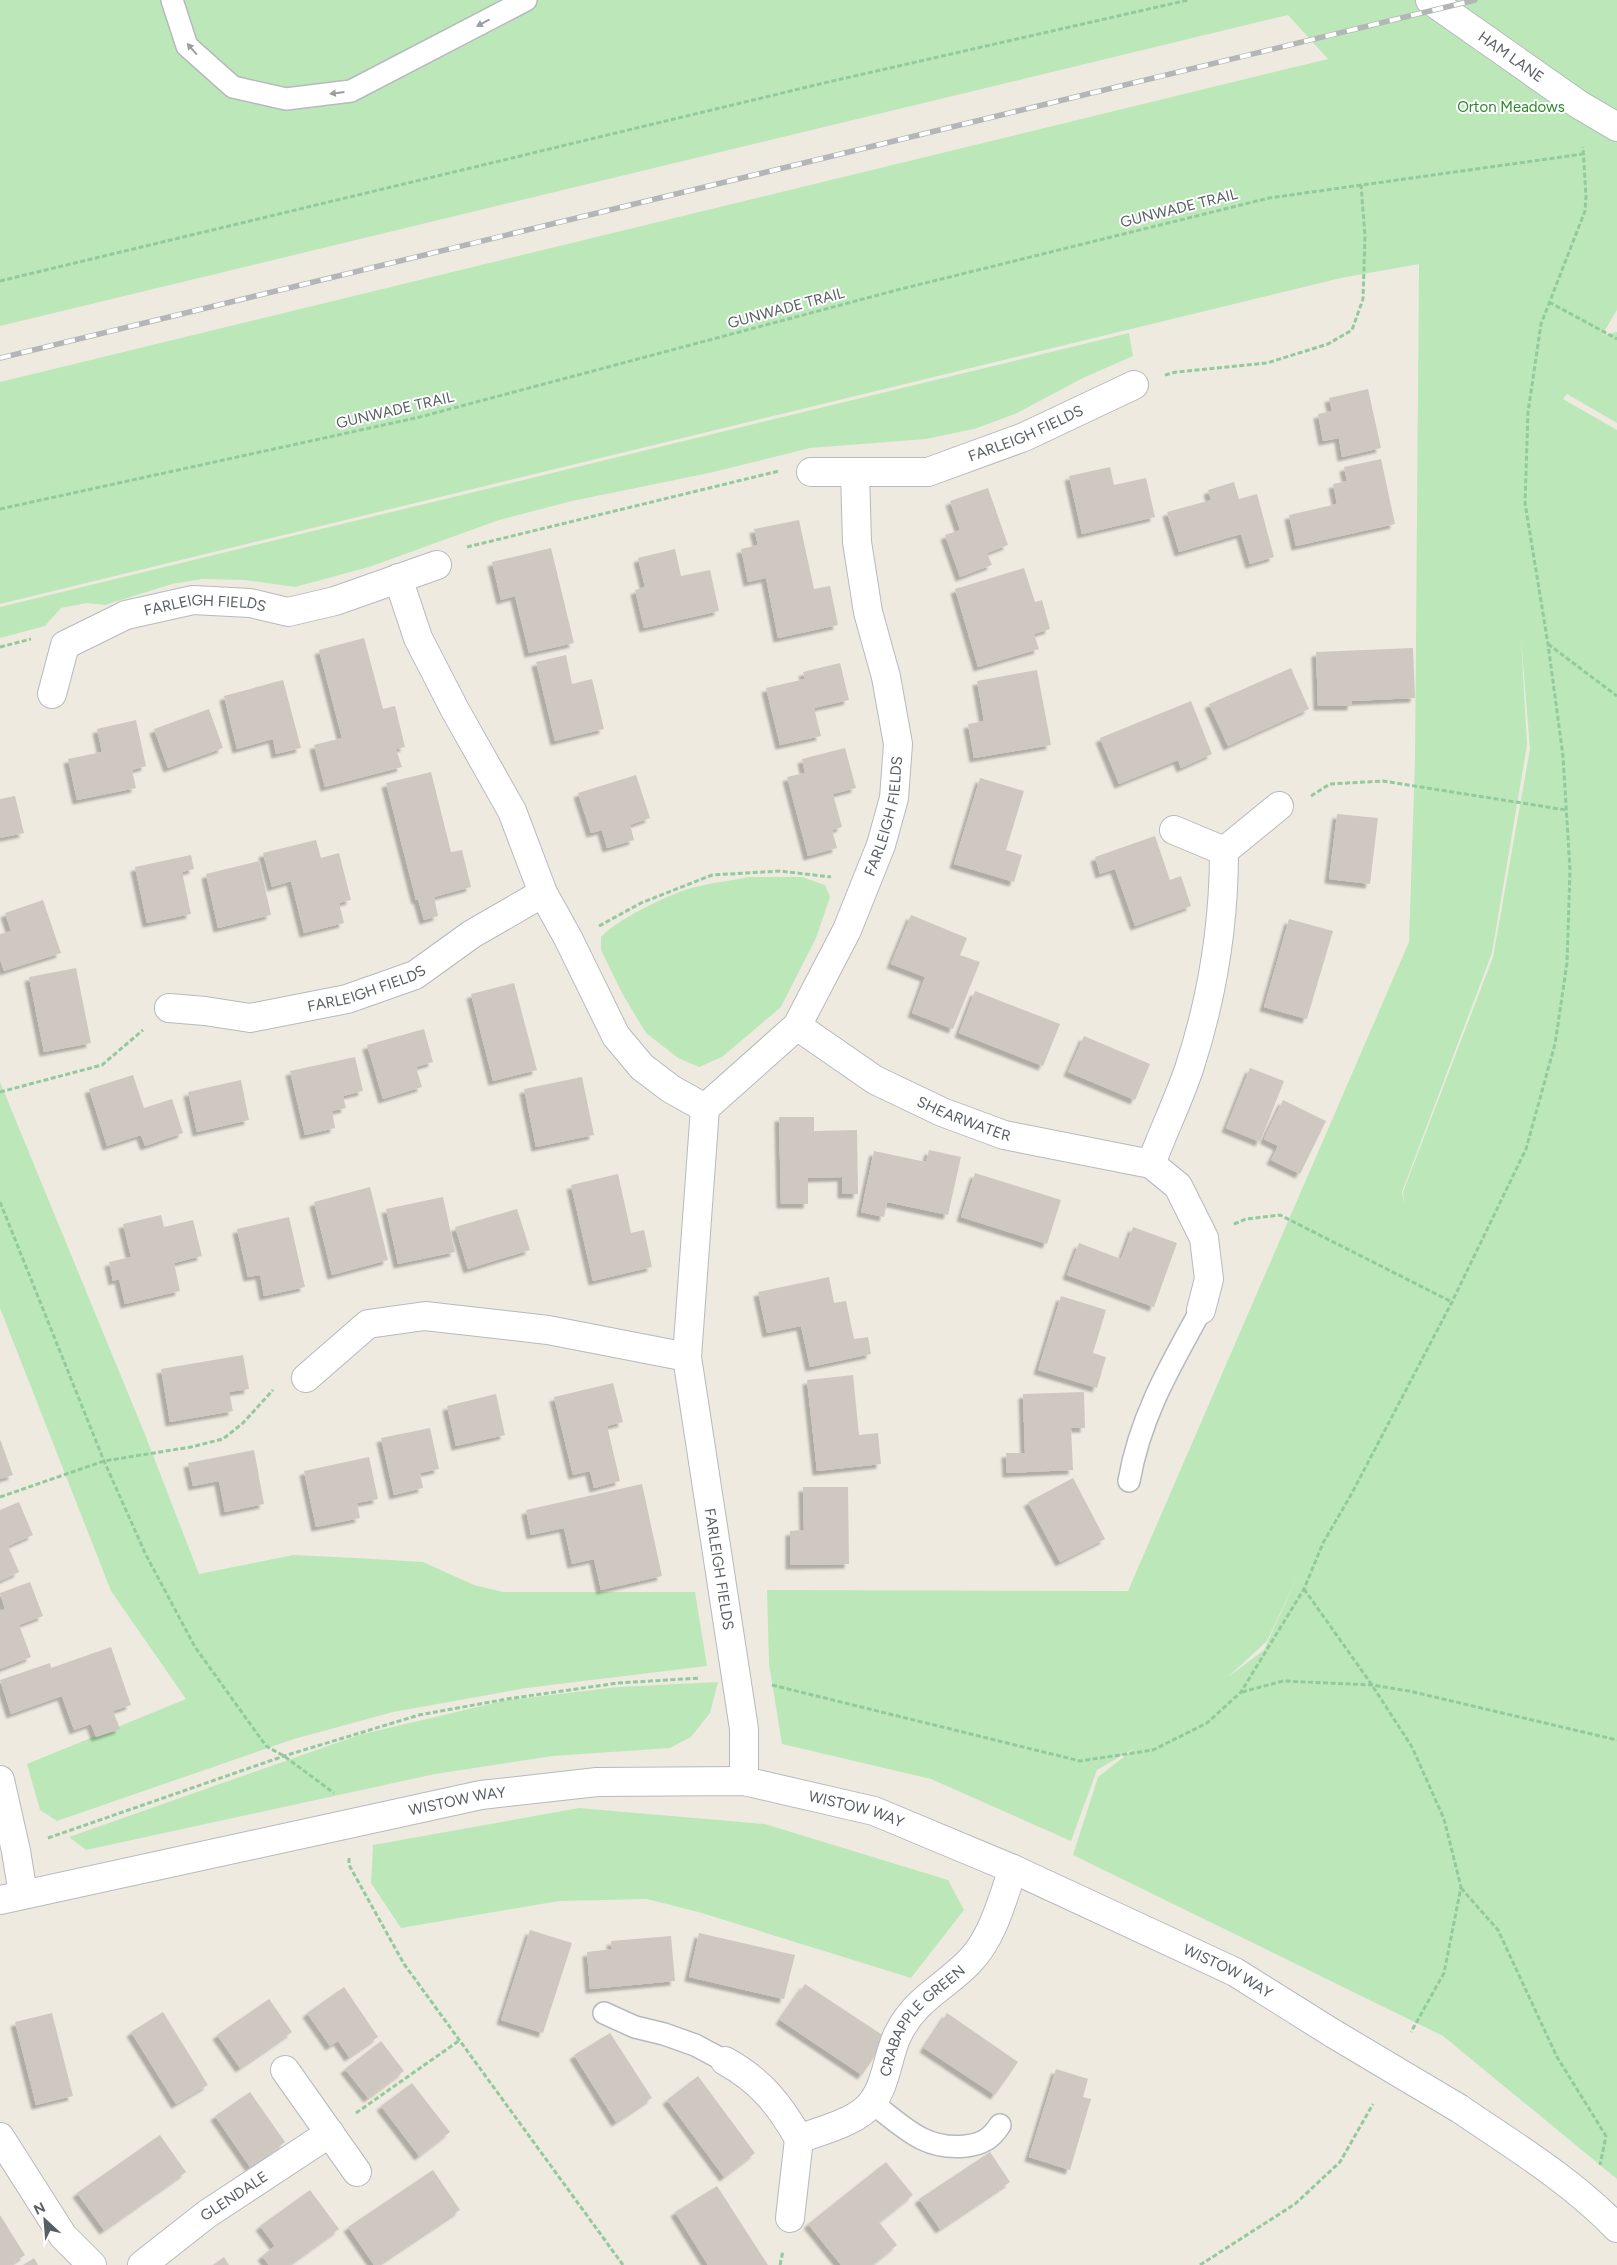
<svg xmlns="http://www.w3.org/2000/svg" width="1617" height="2265" font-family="Figtree,sans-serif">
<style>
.green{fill:#bce8b9;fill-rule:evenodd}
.building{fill:#cec8c1;filter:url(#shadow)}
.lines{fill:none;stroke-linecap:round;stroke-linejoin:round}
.service-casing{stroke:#b6b9be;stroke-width:24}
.minor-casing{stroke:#b6b9be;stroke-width:30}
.tertiary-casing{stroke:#b6b9be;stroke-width:30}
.path{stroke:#92ca9e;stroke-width:3;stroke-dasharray:5 2.5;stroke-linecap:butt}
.service{stroke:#fff;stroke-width:21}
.minor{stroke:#fff;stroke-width:28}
.tertiary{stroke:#fff;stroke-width:28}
.rail-casing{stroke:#b4b5b6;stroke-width:5.5}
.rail{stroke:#fff;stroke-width:4;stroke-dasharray:11;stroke-linecap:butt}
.tertiary-bridge-casing{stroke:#b6b9be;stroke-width:30;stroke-linecap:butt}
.tertiary-bridge{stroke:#fff;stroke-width:28}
.oneway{fill:#9b9ea1}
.labels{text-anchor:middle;stroke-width:4;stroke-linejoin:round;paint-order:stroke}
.street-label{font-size:15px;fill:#595e63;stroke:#fff}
.park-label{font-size:15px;fill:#2d872c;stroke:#fff}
</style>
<defs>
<filter id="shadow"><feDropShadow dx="-4.5" dy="4.5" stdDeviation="1" flood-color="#0004"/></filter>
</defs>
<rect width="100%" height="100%" fill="#eeeae0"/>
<path class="green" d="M0 0H1617V310L1602 335 1617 332V423L1567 394 1563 399 1617 430V2179L1443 2036 1073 1855 1098 1777 1135 1748 1097 1770 1071 1841 931 1779 782 1744 769 1664 767 1590 1128 1591 1409 942 1415 761 1419 264 1341 278 0 604V382L1328 59 1288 15 0 326ZM1521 638 1530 749 1493 957 1403 1192 1405 1206 1402 1192 1492 953 1527 745ZM1300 1571 1264 1650 1228 1677 1267 1641Z
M1129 333 1133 356 1083 378 1015 414 974 429 926 439 810 448 709 473 572 501 499 520 369 567 295 587 245 580 202 579 172 584 105 605 87 603 61 608 45 626 0 638V607Z
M749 877H802L825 885 830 897 816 938 781 1007 722 1057 699 1067 678 1058 646 1033 623 995 601 950V937C618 919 664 897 688 889 708 883 729 881 749 877Z
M0 1082 144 1432 199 1574 293 1555 356 1558 423 1562 474 1585 503 1592H695L707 1666 526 1688 393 1712 294 1739 57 1821 40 1810 27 1764 186 1699 111 1591 0 1308Z
M718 1682 710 1713 691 1737 670 1748 553 1756 435 1774 86 1850 69 1837 359 1735 507 1700 618 1687Z
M579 1808 765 1824 948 1880 964 1910 911 1978 702 1913 647 1899 559 1901 401 1928 371 1883 373 1845Z"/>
<path class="building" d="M1368 389 1381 448 1342 457 1339 438 1323 441 1318 414 1332 411 1329 398Z
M1381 459 1395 524 1296 546 1289 515 1337 504 1333 484 1347 481 1344 467Z
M1110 467 1114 485 1146 478 1155 517 1082 534 1069 476Z
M1234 482 1239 499 1257 494 1274 557 1250 564 1241 534 1179 552 1167 512 1211 500 1208 490Z
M988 488 1008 545 987 553 992 565 960 577 945 535 960 530 950 501Z
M799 520 814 589 830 586 838 625 778 638 766 578 748 582 741 549 758 545 754 529Z
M551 548 574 643 529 653 515 596 501 600 492 562Z
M675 549 681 576 710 570 719 611 644 628 635 590 645 587 638 558Z
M1024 568 1035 602 1042 600 1050 629 1034 634 1039 649 978 667 955 589Z
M364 638 383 709 395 706 405 747 396 749 402 767 325 787 314 745 342 738 319 650Z
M1413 648 1415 698 1352 701V706H1318L1316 652Z
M566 655 572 684 592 679 604 729 555 741 536 662Z
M840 663 849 700 814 708 821 736 780 745 766 688 805 679 803 672Z
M1291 668 1309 709 1228 746 1209 704Z
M1037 670 1051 745 974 758 968 724 984 721 977 681Z
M283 680 301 748 276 754 273 739 237 749 224 696Z
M1191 701 1212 754 1181 768 1178 760 1119 784 1100 738Z
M209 709 223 748 168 768 154 729Z
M136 720 146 766 132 770 136 788 77 800 68 759 102 752 97 729Z
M845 748 856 788 833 794 842 827 832 830 837 848 808 856 787 777 805 773 802 759Z
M431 772 451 852 462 850 471 887 434 897 438 916 424 920 418 899 416 900 386 783Z
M636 775 650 818 630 825 634 840 607 848 602 830 591 833 578 793Z
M980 778 1024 791 1006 850 1022 855 1014 882 954 864Z
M15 796 24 833 0 838V799Z
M1337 814 1378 818 1370 884 1329 879Z
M1155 836 1170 880 1181 876 1191 906 1135 926 1115 869 1100 874 1095 857Z
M316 840 321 858 339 853 351 900 339 903 344 923 304 933 291 881 272 887 263 853Z
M191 855 194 869 182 872 191 914 147 923 135 867Z
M259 861 271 915 218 928 206 874Z
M43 900 61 953 4 971 0 959V934L11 931 5 913Z
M911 915 967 938 960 955 980 962 953 1029 912 1013 925 977 891 964Z
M1289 919 1333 931 1307 1019 1264 1007Z
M76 968 91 1043 44 1052 29 977Z
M514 983 537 1070 493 1081 471 994Z
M975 991 1060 1024 1043 1066 959 1033Z
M424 1029 433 1062 416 1067 422 1087 383 1099 367 1045Z
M1084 1036 1150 1064 1135 1100 1068 1072Z
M355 1057 363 1091 343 1096 346 1108 332 1111 335 1128 305 1135 290 1071Z
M1250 1068 1284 1081 1260 1142 1226 1128Z
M133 1075 144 1108 172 1099 183 1133 145 1146 141 1135 107 1146 89 1089Z
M582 1077 594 1135 536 1147 524 1089Z
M241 1080 249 1120 197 1132 188 1092Z
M1283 1100 1326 1121 1300 1174 1271 1160 1278 1146 1264 1139Z
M779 1117H814V1131L857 1130 858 1194H842V1177L808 1178V1204H781Z
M929 1150 961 1157 948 1215 887 1202 884 1217 861 1212 874 1151 926 1162Z
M975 1173 1061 1200 1047 1244 961 1217Z
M618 1174 631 1233 644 1230 652 1267 593 1281 571 1185Z
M370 1187 388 1260 332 1275 314 1202Z
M443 1197 455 1252 398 1264 386 1209Z
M517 1209 530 1250 468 1269 455 1227Z
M161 1215 164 1227 193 1220 202 1256 174 1263 180 1291 125 1304 119 1279 113 1281 109 1262 131 1257 123 1224Z
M289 1217 305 1287 264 1296 260 1275 248 1277 237 1229Z
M1133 1227 1177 1243 1154 1307 1067 1275 1079 1243 1121 1259Z
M829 1277 834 1303 846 1301 854 1339 868 1337 871 1354 810 1367 801 1326 767 1333 758 1292Z
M1061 1296 1106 1310 1093 1353 1106 1357 1097 1388 1038 1370Z
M243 1355 249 1389 229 1392 233 1411 170 1422 161 1369Z
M853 1375 859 1435 878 1433 881 1464 817 1471 807 1380Z
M613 1383 623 1422 607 1426 620 1481 594 1488 590 1471 573 1475 554 1397Z
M1084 1392 1085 1428H1071L1073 1470 1007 1473 1006 1453H1025L1023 1394Z
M496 1394 505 1435 456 1446 447 1406Z
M430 1428 439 1469 420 1473 423 1488 394 1495 381 1438Z
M0 1439 13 1475 0 1479Z
M254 1450 264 1504 225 1512 219 1481 193 1486 188 1463Z
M369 1457 378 1499 357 1503 360 1518 316 1527 304 1471Z
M1073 1478 1105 1539 1060 1562 1028 1502Z
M642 1484 662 1576 601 1590 594 1559 572 1564 564 1528 531 1535 526 1510Z
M803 1487H848L849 1564 790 1565V1531L804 1530Z
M19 1502 33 1535 8 1546 19 1572 0 1581V1510Z
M30 1582 43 1616 19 1625 31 1657 0 1669V1611L5 1609 0 1593Z
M111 1647 131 1705 113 1711 120 1729 96 1737 91 1724 74 1730 62 1696 11 1714 0 1680 50 1663 51 1668Z
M530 1930 572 1943 543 2033 501 2020Z
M699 1933 795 1955 784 1999 689 1977Z
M671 1936 675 1981 590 1989 587 1952 612 1949 611 1941Z
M805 1984 887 2038 862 2075 780 2020Z
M344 1987 378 2037 349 2057 338 2041 330 2046 307 2013Z
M269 1999 292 2032 240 2068 217 2035Z
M163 2012 208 2085 176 2104 131 2032Z
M52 2013 73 2096 36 2105 15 2022Z
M947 2013 1018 2062 995 2095 924 2048Z
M610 2033 652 2098 616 2122 574 2055Z
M381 2041 404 2071 368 2098 345 2069Z
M1056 2069 1088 2079 1083 2097 1091 2099 1070 2170 1029 2157Z
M698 2076 755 2153 724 2177 667 2100Z
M412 2083 450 2132 419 2156 381 2106Z
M250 2092 285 2142 250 2167 215 2116Z
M160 2135 186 2172 104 2230 77 2193Z
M990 2152 1010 2182 940 2229 919 2199Z
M886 2162 913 2195 879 2222 897 2245 872 2265H841L808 2224Z
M433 2170 460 2210 378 2265H374L348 2227Z
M717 2186 768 2265H708L675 2212Z
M310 2190 339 2229 289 2265H269L262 2256 275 2246 260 2226Z
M0 2215 25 2255 10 2265H0Z
M224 2257 229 2265H213Z
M34 2258 38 2265H23Z"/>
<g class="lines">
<g class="service-casing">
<path id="service" d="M172 0 187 46 233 87 286 99 351 91 526 0
M1129 1481C1140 1417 1170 1366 1201 1310
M604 2013 635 2027 664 2034 695 2045 725 2061
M871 2102C903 2126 924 2151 966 2146 982 2144 991 2139 1000 2125"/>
</g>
<g class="minor-casing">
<g id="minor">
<path id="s1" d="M1430 0 1578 104 1617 127"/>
<path id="s2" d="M811 472H928L1024 437 1134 385"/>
<path d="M398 578 418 638 455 710 512 811 543 893 568 938 616 1036 642 1067 671 1089 705 1108"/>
<path id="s3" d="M52 694 65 645 126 615 193 600 250 603 288 612 335 601 437 565"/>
<path d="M1174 830 1224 851 1279 806"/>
<path id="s4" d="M169 1008 205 1011 250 1018 347 999 415 975 472 934 543 893"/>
<path id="s5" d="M797 1026 875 1080 942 1112 1004 1135 1151 1164 1178 1186 1204 1238 1209 1279 1201 1310"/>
<path d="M1151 1164C1163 1132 1178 1101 1189 1069 1212 999 1224 925 1224 851"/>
<path d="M306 1378 368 1324 425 1316 548 1330 687 1357"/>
<path d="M0 1780 16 1851 23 1894"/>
<path id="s6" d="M744 1781V1729L687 1357 705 1108 797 1026 847 930 881 845 894 798 898 744 886 677 868 612 857 542 855 472"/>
<path id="s7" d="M725 2061C760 2080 780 2105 799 2139 820 2131 848 2124 865 2110 887 2091 886 2058 898 2034 915 1999 944 1988 970 1961 993 1937 1002 1900 1013 1869"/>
<path d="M285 2070 357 2172"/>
<path d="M0 2137 63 2236 92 2265"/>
<path d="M790 2218 799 2139"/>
<path id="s8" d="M142 2265 207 2214 330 2133"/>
</g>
</g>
<g class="tertiary-casing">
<g id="tertiary">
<path id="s9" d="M0 1900 481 1795 597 1782 744 1781 874 1811 1013 1869 1235 1972 1334 2034"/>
<path d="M1460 2109C1514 2146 1571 2180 1617 2228"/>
</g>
</g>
<path class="path" d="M0 281 824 83 1188 0
M1549 302 1617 339
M1165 375 1176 372 1267 363 1328 344 1352 330 1363 299 1365 236 1361 185
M0 509 420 417 897 290 1269 198 1583 154
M467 547 779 471
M1548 644 1617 696
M0 647 31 639
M1311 796 1330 784 1383 781 1566 810
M599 926 641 903 712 875 780 871 831 877
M0 1092 102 1065 143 1030
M0 1202 104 1461 146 1555 195 1647 266 1746 284 1756 334 1793
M1234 1224 1246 1219 1280 1215 1452 1302
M0 1497 104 1461 191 1447 223 1439 243 1423 273 1390
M1304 1589 1372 1685 1412 1747 1444 1819 1461 1887 1444 1973 1411 2032
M772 1685 1080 1761 1153 1750 1207 1723 1241 1692 1304 1589 1323 1543 1352 1493 1452 1302 1526 1149 1555 1044 1567 963 1570 870 1563 756 1548 644 1525 503 1528 412 1541 324 1585 211 1586 197 1583 147
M1242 1692 1283 1681 1372 1685 1409 1691 1617 1740
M48 1838 284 1756 419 1715 507 1699 618 1683 700 1678
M349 1858V1865L404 1964 623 2265
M1461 1888 1498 1930 1557 2057 1606 2136 1600 2165
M356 2113 460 2040
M780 2265 783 2251
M1200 2265 1295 2204 1340 2162 1373 2104"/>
<use href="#service" class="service"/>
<use href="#minor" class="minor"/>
<use href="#tertiary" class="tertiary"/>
<g class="rail-casing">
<path id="rail" d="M0 358 1475 0"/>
</g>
<use href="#rail" class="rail"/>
<g class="tertiary-bridge-casing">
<path id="tertiary-bridge" d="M1334 2034 1460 2109"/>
</g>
<use href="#tertiary-bridge" class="tertiary-bridge"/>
</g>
<defs><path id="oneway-solid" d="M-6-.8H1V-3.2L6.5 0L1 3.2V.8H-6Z" transform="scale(1.25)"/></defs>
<g class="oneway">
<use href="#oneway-solid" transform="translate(483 23) rotate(152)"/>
<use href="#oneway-solid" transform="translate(192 49) rotate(-131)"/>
<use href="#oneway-solid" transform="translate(337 93) rotate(173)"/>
</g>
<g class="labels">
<g class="street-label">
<text dy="5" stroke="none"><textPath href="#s1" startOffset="99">HAM LANE</textPath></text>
<text transform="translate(1179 208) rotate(-14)" y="5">GUNWADE TRAIL</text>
<text transform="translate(786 308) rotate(-15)" y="5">GUNWADE TRAIL</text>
<text transform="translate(395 410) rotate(-13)" y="5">GUNWADE TRAIL</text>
<text dy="5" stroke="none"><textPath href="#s2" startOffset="222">FARLEIGH FIELDS</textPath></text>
<text dy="5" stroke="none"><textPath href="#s3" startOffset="199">FARLEIGH FIELDS</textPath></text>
<text dy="5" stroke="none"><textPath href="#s6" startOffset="1030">FARLEIGH FIELDS</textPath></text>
<text dy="5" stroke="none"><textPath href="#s4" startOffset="202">FARLEIGH FIELDS</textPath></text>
<text dy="5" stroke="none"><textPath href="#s5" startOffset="192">SHEARWATER</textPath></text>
<text transform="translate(719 1569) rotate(81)" y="5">FARLEIGH FIELDS</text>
<text dy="5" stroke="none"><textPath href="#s9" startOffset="468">WISTOW WAY</textPath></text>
<text dy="5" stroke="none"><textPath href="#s9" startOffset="872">WISTOW WAY</textPath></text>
<text dy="5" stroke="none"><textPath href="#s9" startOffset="1278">WISTOW WAY</textPath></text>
<text dy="5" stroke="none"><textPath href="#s7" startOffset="290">CRABAPPLE GREEN</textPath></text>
<text dy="5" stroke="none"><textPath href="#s8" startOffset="115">GLENDALE</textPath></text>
</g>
<g class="park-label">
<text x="1511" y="112">Orton Meadows</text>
</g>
</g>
<g transform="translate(45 2220) rotate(334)" stroke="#ffffff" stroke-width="4" paint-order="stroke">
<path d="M0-4L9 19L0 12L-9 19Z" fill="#595e63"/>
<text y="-8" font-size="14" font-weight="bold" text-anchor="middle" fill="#595e63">N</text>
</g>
</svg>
